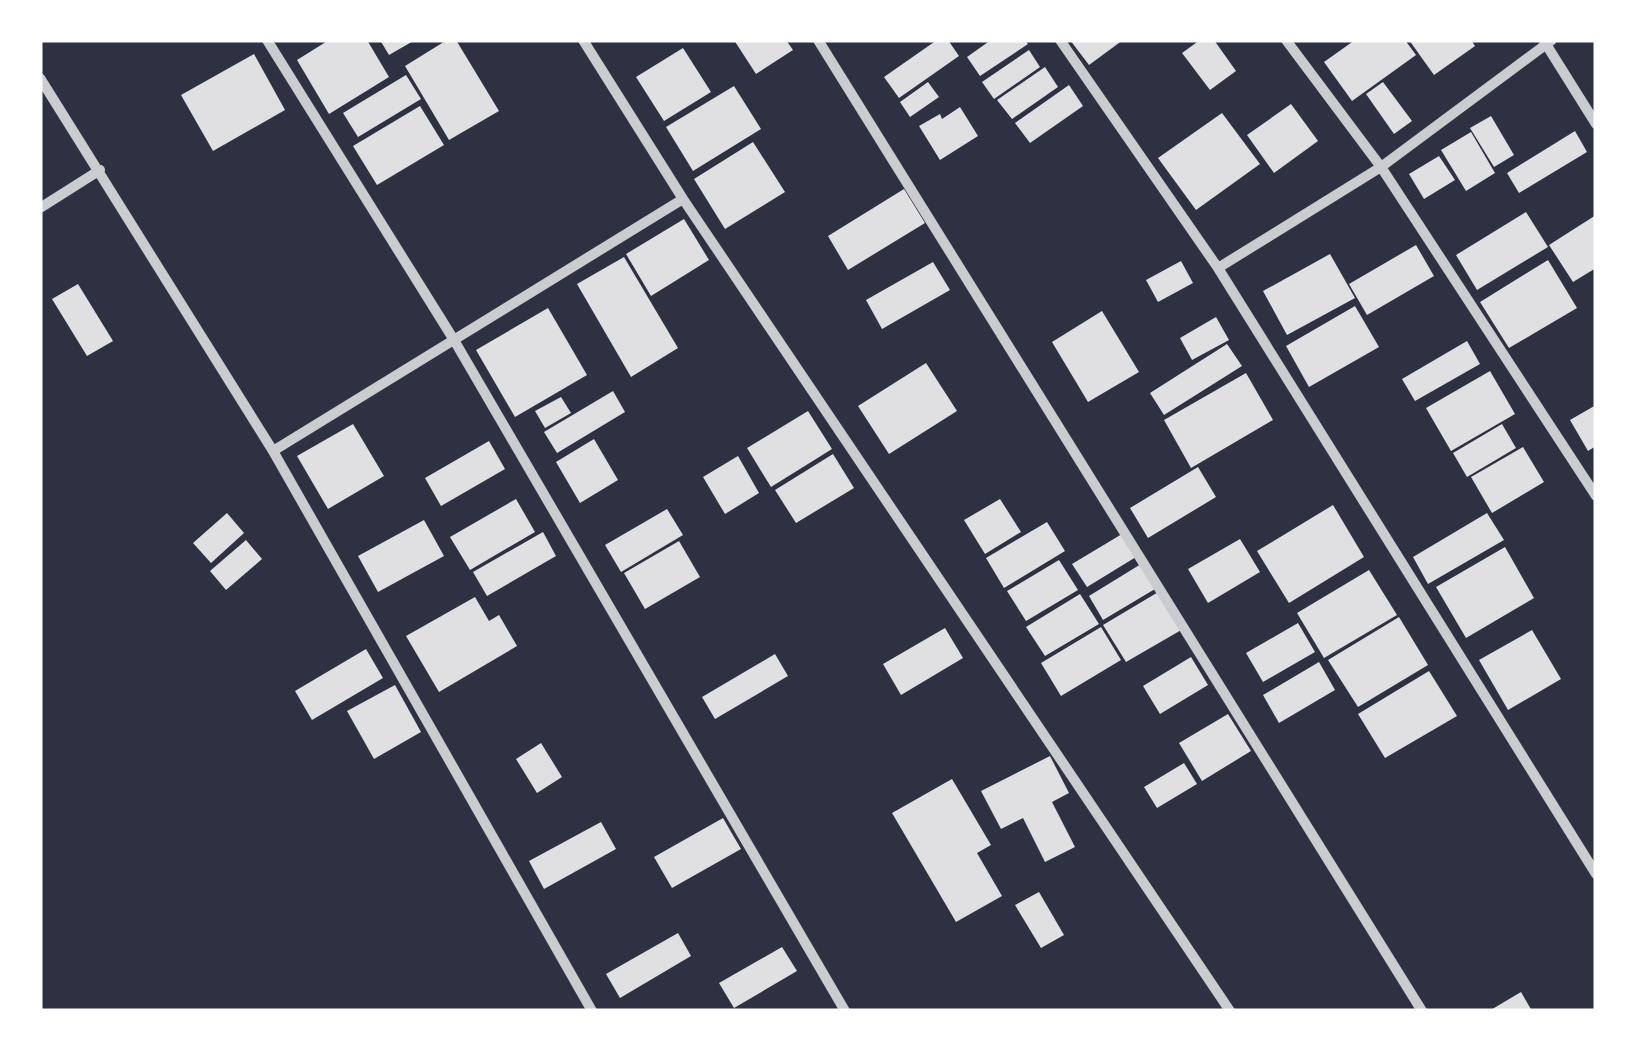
<svg xmlns="http://www.w3.org/2000/svg" width="1636" height="1051" font-family="Roboto,sans-serif">
<style>
.building{fill:#e0e0e3}
.lines{fill:none;stroke-linecap:round;stroke-linejoin:round}
.minor{stroke:#caccd0;stroke-width:10}
</style>
<rect width="100%" height="100%" fill="#2d3142"/>
<path class="building" d="M329 40H367L389 77 329 114 297 60Z
M380 40H415L389 55Z
M447 40H456L499 111 449 140 405 66Z
M734 40H786L793 50 756 74Z
M937 40H948L959 56 899 98 884 77Z
M991 40H1025L1028 44 980 76 967 57Z
M1070 40H1123L1089 65Z
M1200 40H1214L1236 71 1210 90 1182 53Z
M1355 40H1405L1416 55 1352 101 1324 62Z
M1409 40H1471L1475 46 1434 75Z
M683 48 711 92 664 121 636 77Z
M1029 50 1040 67 994 99 982 82Z
M254 54 285 110 213 151 181 95Z
M1045 67 1058 87 1012 119 997 100Z
M406 75 421 99 358 137 343 113Z
M928 82 939 97 910 117 900 102Z
M1383 82 1412 121 1394 134 1366 94Z
M1069 85 1083 106 1030 143 1015 123Z
M734 86 761 129 693 171 666 127Z
M1291 104 1318 141 1274 173 1247 135Z
M420 106 444 145 377 185 353 146Z
M960 107 978 136 940 160 919 126 940 114 942 119Z
M1222 113 1260 164 1196 210 1158 158Z
M1491 116 1514 155 1494 167 1470 128Z
M1575 131 1587 152 1519 193 1507 173Z
M1471 132 1495 173 1466 191 1441 150Z
M753 142 785 192 725 229 694 179Z
M1439 156 1455 180 1424 199 1409 174Z
M904 189 925 223 848 270 828 236Z
M1526 212 1548 247 1477 290 1456 255Z
M1596 215V268L1573 282 1549 245Z
M684 219 709 260 651 296 626 254Z
M1416 245 1434 276 1367 315 1349 284Z
M1330 254 1355 298 1287 335 1263 291Z
M624 257 678 348 631 377 577 284Z
M1548 260 1577 308 1509 348 1480 302Z
M1181 261 1193 283 1158 302 1146 280Z
M933 262 950 290 882 329 866 300Z
M78 284 113 341 87 356 52 299Z
M1355 306 1379 347 1309 387 1286 346Z
M548 308 587 375 515 417 476 350Z
M1102 311 1139 372 1088 402 1052 342Z
M1216 317 1229 340 1192 360 1180 338Z
M1467 341 1480 364 1415 401 1402 379Z
M1227 344 1242 366 1164 415 1150 393Z
M926 363 957 411 889 454 858 406Z
M1490 371 1515 414 1451 451 1426 408Z
M1246 373 1273 420 1191 468 1164 420Z
M613 391 625 412 557 453 544 432Z
M561 397 571 413 545 428 535 411Z
M1596 405V446L1588 451 1570 420Z
M808 411 832 449 771 487 747 448Z
M353 424 384 476 328 509 297 456Z
M1502 424 1516 448 1467 477 1453 453Z
M594 439 618 480 580 503 556 462Z
M489 441 505 469 441 506 425 478Z
M1523 447 1544 482 1492 513 1471 477Z
M833 454 854 488 796 523 775 490Z
M738 456 759 493 725 514 703 477Z
M1198 467 1216 497 1148 538 1130 508Z
M516 499 535 532 470 570 450 537Z
M1000 499 1021 532 985 554 964 520Z
M1333 505 1364 557 1289 603 1257 551Z
M667 509 683 535 621 572 605 545Z
M227 513 244 533 211 563 193 543Z
M1487 513 1504 540 1428 584 1413 557Z
M424 520 444 556 378 592 358 556Z
M1047 522 1065 551 1004 588 986 558Z
M543 532 556 556 487 596 473 572Z
M1122 534 1136 557 1087 587 1072 564Z
M1240 539 1260 572 1208 603 1188 569Z
M246 540 262 559 226 590 210 571Z
M679 541 700 577 645 609 624 573Z
M1505 547 1534 598 1466 638 1436 587Z
M1059 560 1078 590 1026 621 1007 591Z
M1141 564 1155 589 1103 620 1089 596Z
M1369 570 1397 615 1324 658 1297 613Z
M1160 591 1183 629 1126 662 1103 625Z
M1080 594 1099 624 1045 656 1026 627Z
M475 597 489 621 499 615 517 646 439 692 406 636Z
M1399 617 1428 665 1358 707 1328 660Z
M1298 623 1315 652 1263 682 1246 653Z
M1101 627 1121 660 1061 696 1041 663Z
M945 628 963 658 901 695 883 664Z
M1532 630 1561 679 1508 710 1479 660Z
M366 649 383 678 312 720 295 691Z
M775 654 788 676 715 719 702 697Z
M1191 657 1208 685 1160 714 1143 686Z
M1319 662 1335 690 1279 723 1263 695Z
M1429 671 1457 716 1385 758 1358 714Z
M395 685 421 732 374 759 347 711Z
M1228 714 1251 751 1202 781 1179 743Z
M541 743 562 777 537 793 516 759Z
M1050 756 1069 793 1052 802 1075 847 1045 862 1023 818 1001 829 981 791Z
M1184 763 1197 784 1157 808 1144 787Z
M952 779 991 845 977 853 1002 896 956 922 892 813Z
M723 818 741 849 672 888 654 857Z
M601 822 616 849 544 889 529 861Z
M1039 892 1064 935 1041 948 1015 905Z
M678 933 691 956 620 998 606 974Z
M782 947 797 971 734 1008 719 983Z
M1521 992 1532 1011H1489Z"/>
<g class="lines">
<path class="minor" d="M267 40 454 340 845 1011
M583 40 683 199 1230 1011
M818 40 1422 1011
M1060 40 1218 268 1596 874
M1286 40 1381 167 1596 496
M1544 41 1596 124
M40 78 273 451
M40 208 100 170
M1218 268 1381 167 1552 40
M592 1011 273 451 683 199"/>
</g>
<rect width="1636" height="1051" fill="none" stroke="#ffffff" stroke-width="85"/>
</svg>
